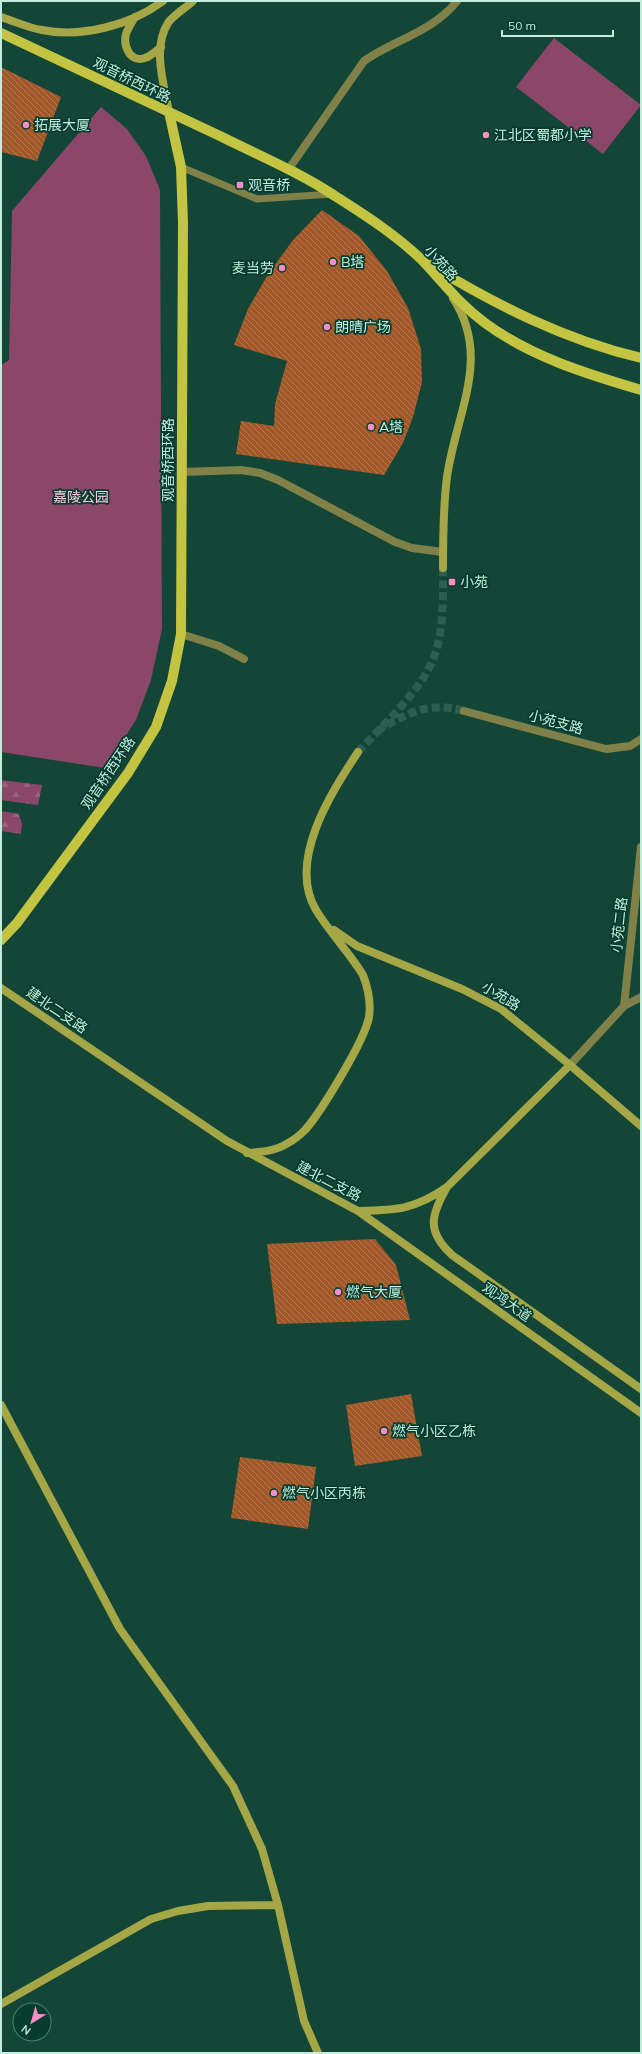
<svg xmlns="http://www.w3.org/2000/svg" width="642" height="2054" font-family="Mulish,'Noto Sans SC',sans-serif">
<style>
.green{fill:#8a4769}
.forest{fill:url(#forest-firs)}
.building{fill:url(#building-back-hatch)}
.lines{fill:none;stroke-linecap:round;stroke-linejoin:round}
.street-tunnel{stroke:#2d5f50;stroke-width:8;stroke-dasharray:8 4;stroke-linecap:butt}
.secondary-tunnel{stroke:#2d5f50;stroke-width:8;stroke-dasharray:8 4;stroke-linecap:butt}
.lane{stroke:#808148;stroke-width:7}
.street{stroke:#808148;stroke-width:8}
.secondary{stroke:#a5a747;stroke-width:8}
.primary{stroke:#c3c441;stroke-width:10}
.poi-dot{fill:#fb8fc5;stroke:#043c2d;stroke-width:1.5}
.labels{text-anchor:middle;stroke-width:3.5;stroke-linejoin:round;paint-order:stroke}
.street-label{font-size:14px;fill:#c2eddd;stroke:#043c2d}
.poi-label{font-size:14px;fill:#c2eddd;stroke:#043c2d;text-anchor:start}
.park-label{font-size:14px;fill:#f9cbe0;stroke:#043c2d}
</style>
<defs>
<pattern id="forest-firs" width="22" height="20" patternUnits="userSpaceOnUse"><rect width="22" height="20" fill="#8a4769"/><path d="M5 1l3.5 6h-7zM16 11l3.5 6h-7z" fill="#99627e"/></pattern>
<pattern id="building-back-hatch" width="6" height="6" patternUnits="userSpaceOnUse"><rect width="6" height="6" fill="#a25729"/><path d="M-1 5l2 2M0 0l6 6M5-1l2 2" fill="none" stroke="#b17852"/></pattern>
</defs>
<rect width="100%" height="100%" fill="#134637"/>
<path class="green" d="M554 38 641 105 603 154 516 87Z
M101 107 127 129 146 156 160 190 162 629 151 680 136 720 105 768 1 752V365L9 360 12 211Z"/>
<path class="forest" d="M1 780 42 785 38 805 1 800Z
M1 811 19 814 22 824 21 834 1 831Z"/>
<path class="building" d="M1 67 61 97 37 161 1 152Z
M322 210 359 236 387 271 408 308 421 349 422 382 413 417 403 443 384 475 236 454 241 421 274 426 275 404 287 361 234 345 248 309 267 276 293 240Z
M375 1239 396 1265 410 1320 277 1324 267 1244Z
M411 1394 422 1456 355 1466 346 1405Z
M240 1457 316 1467 308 1529 231 1518Z"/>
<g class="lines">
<path class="street-tunnel" d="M377 731C408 713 427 701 464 711"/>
<path class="secondary-tunnel" d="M358 752C384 723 427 687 437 648 444 622 443 594 443 568"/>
<path class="lane" d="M181 167 257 199 333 194"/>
<path class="street" d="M288 170 364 61C394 40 434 31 457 1
M182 472 241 470 260 473 278 480 395 542 412 548 443 552
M181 634 219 646 244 659
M464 711 606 749 630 746 641 739
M624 1006 641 847
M570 1065 624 1006 641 997"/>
<path class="secondary" d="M1 17C14 21 28 28 42 30 82 38 131 25 163 1
M135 17C132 22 128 28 126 34 123 46 130 63 145 58 151 56 156 51 161 47
M169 112C164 85 152 48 168 23 173 15 186 8 193 1
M443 568C443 538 443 507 447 477 456 413 492 358 453 298
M334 930 357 946 462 989 501 1009 570 1065 641 1126
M1 988 227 1141 358 1211 641 1413
M247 1153C261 1152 276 1151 288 1143 294 1140 300 1135 305 1130 321 1112 365 1040 369 1017 371 1003 368 988 363 975 349 952 330 933 316 910 287 861 331 793 358 752
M447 1187C431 1215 426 1231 452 1255L641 1389
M358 1211C396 1210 414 1210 447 1187L570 1065
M1 1405 120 1629 233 1786 262 1849 278 1905 304 2021 318 2053
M1 2004 151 1919 178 1911 208 1906 278 1905"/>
<path class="primary" d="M1 33C74 67 147 101 220 136 258 155 299 172 335 196 365 215 396 235 422 260 443 282 459 304 485 323 531 357 587 374 641 390
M430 265C496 305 565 340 641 358
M1 940 17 923 128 773 156 727 172 681 181 634 183 223 181 167 169 112"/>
</g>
<g class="poi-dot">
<circle cx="26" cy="125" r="4"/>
<circle cx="486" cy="135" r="4"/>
<rect x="236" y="181" width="8" height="8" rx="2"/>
<circle cx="333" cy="262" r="4"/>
<circle cx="282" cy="268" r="4"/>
<circle cx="327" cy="327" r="4"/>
<circle cx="371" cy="427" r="4"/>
<rect x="448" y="578" width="8" height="8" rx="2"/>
<circle cx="338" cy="1292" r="4"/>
<circle cx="384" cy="1431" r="4"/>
<circle cx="274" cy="1493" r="4"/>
</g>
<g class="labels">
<g class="street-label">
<text transform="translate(132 80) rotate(26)" y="5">观音桥西环路</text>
<text transform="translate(441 263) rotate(48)" y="5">小苑路</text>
<text transform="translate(168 460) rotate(-90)" y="5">观音桥西环路</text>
<text transform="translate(556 722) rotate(15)" y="5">小苑支路</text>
<text transform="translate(108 773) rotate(-56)" y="5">观音桥西环路</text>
<text transform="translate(619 925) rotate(-84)" y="5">小苑二路</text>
<text transform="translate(501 996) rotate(31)" y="5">小苑路</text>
<text transform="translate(57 1010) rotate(34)" y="5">建北二支路</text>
<text transform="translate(329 1181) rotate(27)" y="5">建北二支路</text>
<text transform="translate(507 1302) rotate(35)" y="5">观鸿大道</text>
</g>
<g class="poi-label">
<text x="34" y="130">拓展大厦</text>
<text x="494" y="140">江北区蜀都小学</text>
<text x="248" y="190">观音桥</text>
<text x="341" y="267">B塔</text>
<text x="274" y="273" text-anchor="end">麦当劳</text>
<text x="335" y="332">朗晴广场</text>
<text x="379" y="432">A塔</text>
<text x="460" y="587">小苑</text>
<text x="346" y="1297">燃气大厦</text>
<text x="392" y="1436">燃气小区乙栋</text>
<text x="282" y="1498">燃气小区丙栋</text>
</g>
<g class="park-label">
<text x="81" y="502">嘉陵公园</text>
</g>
</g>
<rect width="642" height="2054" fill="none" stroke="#c2eddd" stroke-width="4"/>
<g transform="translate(32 2022) rotate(217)"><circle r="19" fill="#043c2d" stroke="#508373"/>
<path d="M0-3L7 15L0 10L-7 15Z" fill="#fb8fc5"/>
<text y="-6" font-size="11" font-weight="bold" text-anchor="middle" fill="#c2eddd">N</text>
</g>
<path d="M502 30v6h111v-6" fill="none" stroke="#c2eddd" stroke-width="2"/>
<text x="508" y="30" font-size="12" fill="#c2eddd" stroke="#043c2d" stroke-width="3" paint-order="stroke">50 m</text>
</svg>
